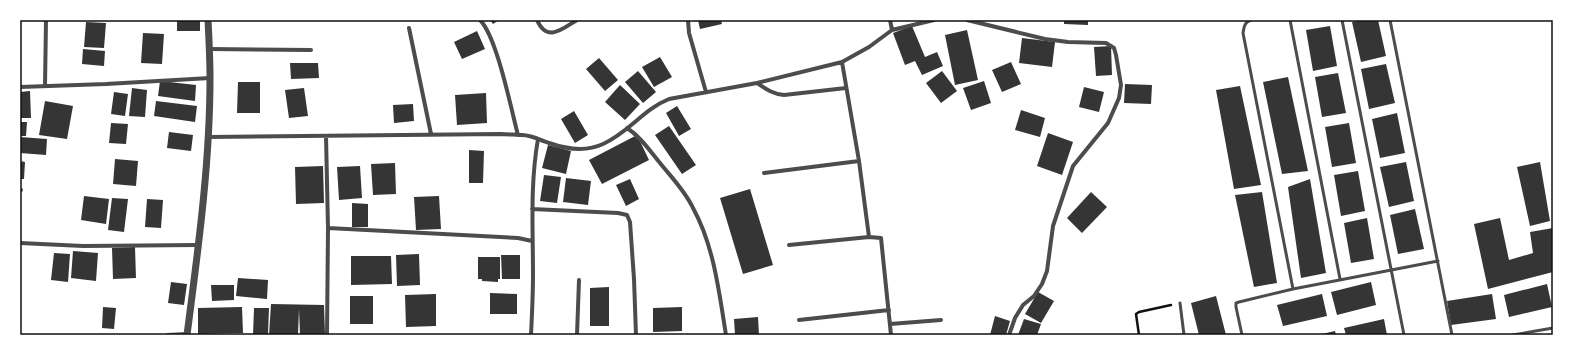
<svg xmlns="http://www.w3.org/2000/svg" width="1573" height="355" font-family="Jost,sans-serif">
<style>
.building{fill:#353535}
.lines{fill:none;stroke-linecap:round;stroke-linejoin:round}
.path{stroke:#111;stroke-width:2.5}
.service{stroke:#4c4c4c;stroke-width:3}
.minor{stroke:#4c4c4c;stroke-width:4}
.tertiary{stroke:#4c4c4c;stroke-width:7}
.neatline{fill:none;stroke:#111;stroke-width:1.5}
</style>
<rect width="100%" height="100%" fill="#fff"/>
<path class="building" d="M177 20H200V31H177Z
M490 20H499L493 24Z
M698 20H721L722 24 700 29Z
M1064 20H1088V25L1064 24Z
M1363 20H1378L1386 56 1361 62 1352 22Z
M86 22 106 23 104 48 84 47Z
M912 26 925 57 937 52 943 66 922 75 915 61 905 65 893 33Z
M1330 26 1337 66 1313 71 1306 30Z
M967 30 978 80 955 85 945 35Z
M477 31 485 49 462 59 454 42Z
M143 33 164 34 162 64 141 63Z
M1022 38 1055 42 1052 67 1019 63Z
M1111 46 1112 75 1096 76 1094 47Z
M83 49 105 51 104 66 82 64Z
M660 57 672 77 654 87 642 67Z
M599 58 618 80 605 91 586 69Z
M1011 62 1021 84 1002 92 992 70Z
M290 63H318L319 78 291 79Z
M1386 64 1395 103 1369 109 1361 69Z
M638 71 656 92 643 103 625 82Z
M942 71 957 91 941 103 926 83Z
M1338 73 1346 113 1322 117 1315 77Z
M1288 77 1308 171 1282 174 1263 82Z
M160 81 196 85 195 101 158 96Z
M984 81 991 103 971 110 963 88Z
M238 82H260V113H237Z
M1125 84 1152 85 1151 104 1124 103Z
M620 85 640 104 625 120 605 102Z
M1240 86 1261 185 1234 189 1216 90Z
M1084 87 1104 92 1099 112 1079 107Z
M132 88 147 90 145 117 129 116Z
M304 88 308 116 289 118 285 90Z
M30 91 31 118H20V92Z
M114 92 128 94 125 116 111 114Z
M486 93 487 123 457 125 455 95Z
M45 101 73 106 67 139 39 135Z
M156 101 197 106 195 122 154 116Z
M413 104 414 121 394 123 393 105Z
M677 106 691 129 679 136 666 113Z
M1021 110 1045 118 1040 137 1015 130Z
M574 111 588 135 575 143 561 119Z
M1397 113 1405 153 1380 158 1372 119Z
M20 122H27L26 136H20Z
M111 123 128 124 126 144 109 143Z
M1349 123 1356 163 1332 167 1325 127Z
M669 126 696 165 682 174 655 135Z
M169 132 193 135 191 151 167 148Z
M1048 133 1073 142 1062 175 1037 166Z
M637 135 649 160 602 184 589 160Z
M20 137 47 139 46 155 20 153Z
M548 145 571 151 566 174 542 168Z
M469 150 484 151 483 183H469Z
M115 159 138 161 136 186 113 184Z
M20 161 25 162 24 179H20Z
M1406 162 1414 201 1389 207 1380 167Z
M1540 162 1550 221 1530 226 1517 167Z
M395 163 396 194 373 195 371 164Z
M323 166 324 203 296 204 295 167Z
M360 166 362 198 339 200 337 167Z
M1358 171 1365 211 1341 216 1334 175Z
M544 175 561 177 557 203 540 201Z
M566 178 591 181 588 205 563 202Z
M630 179 639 199 626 206 616 185Z
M1310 179 1326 273 1301 278 1288 187Z
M750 189 773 265 743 274 720 198Z
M1091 192 1107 207 1082 233 1067 218Z
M1262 192 1277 283 1254 287 1235 195Z
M84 196 109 199 106 224 81 220Z
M439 196 441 229 416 230 414 197Z
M112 198 128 199 124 232 108 230Z
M147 199 163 200 161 228 145 227Z
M352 203 368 204V227H352Z
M1415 209 1424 249 1398 254 1390 215Z
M1367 218 1374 259 1351 263 1344 223Z
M1500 218 1509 260 1533 253 1530 232 1553 228V272L1488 289 1474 224Z
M135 247 136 278 113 279 112 248Z
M73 251 98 253 96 281 71 278Z
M54 253 70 254 68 282 51 280Z
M419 254 420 285 397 286 396 255Z
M501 255H520V279H502Z
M351 256H391L392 284 351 285Z
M478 257H500V279H498V282L482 281V279H478Z
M238 278 268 280 267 299 236 296Z
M171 282 187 284 184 305 168 303Z
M1371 282 1376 305 1337 315 1331 292Z
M1547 284 1552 307 1509 317 1504 295Z
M211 285H234V300L212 301Z
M609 287V326H590V288Z
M1038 292 1054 301 1041 323 1025 314Z
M490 293 517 294V314H490Z
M436 294V326L406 327 405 295Z
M1322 294 1327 316 1283 326 1277 305Z
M1492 294 1496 319 1451 325 1447 301Z
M350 296H373V324H350Z
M1216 296 1226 335H1199L1191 303Z
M271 304 324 305 325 335H300L299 309 298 335H269Z
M103 307 116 308 114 329 102 328Z
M242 307 243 333 198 334V308Z
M682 307V331L653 332V308Z
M254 308H269L268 335H253Z
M995 316 1010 321 1006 335H990Z
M758 317 759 335H735L734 319Z
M1024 319 1041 324 1037 335H1018Z
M1384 319 1387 335H1346L1344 328Z
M1335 331 1336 335H1322V334Z"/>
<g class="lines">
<path class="path" d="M1139 335 1136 314 1139 312 1171 305"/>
<path class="service" d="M1251 20C1245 22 1244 26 1243 33L1293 289
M1290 20 1340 279
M1342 20 1404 335
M1390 20 1452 335
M1180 303 1184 335
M1242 335 1236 307V303L1239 302 1293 289 1438 261
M1513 335 1553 328"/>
<path class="minor" d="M480 20C497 37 511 109 518 135
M537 20C547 43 562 29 577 20
M688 20 689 33 706 92
M890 20 892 30
M967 20 1045 39 1068 42 1106 43 1114 48 1116 55 1121 85 1119 98 1108 123 1073 166 1053 226 1047 271 1042 284 1034 296 1023 305 1015 318 1009 335
M409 28 431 134
M209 49 311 50
M842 62 859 161 869 237
M757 83C766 89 773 94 784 95L846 88
M45 86 46 20
M20 87 106 84 210 78
M627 128C641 137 650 151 660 163 672 178 685 191 693 208 714 246 719 292 726 335
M326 136 328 228 327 335
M208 137 501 134C510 135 520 134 529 136 535 137 542 141 549 143 566 149 586 152 603 144 628 133 644 109 669 99L757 83 842 62 869 47 892 30 934 20
M764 173 859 161
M20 190H21
M532 209 618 213 627 215 630 222 634 279 636 335
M328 228 518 238 532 241
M20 243 83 246 198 245
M789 245 869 237 881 238 891 335
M799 320 889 310
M890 324 941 320
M168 335 187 334
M531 335C532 315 533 294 533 274 533 229 530 184 538 139
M577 335 579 280"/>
<path class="tertiary" d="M187 335C198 250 210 164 210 78 210 59 209 39 208 20"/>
</g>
<rect width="1573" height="355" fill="none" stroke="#ffffff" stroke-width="42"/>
<rect x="21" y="21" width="1531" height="313" class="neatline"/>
</svg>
